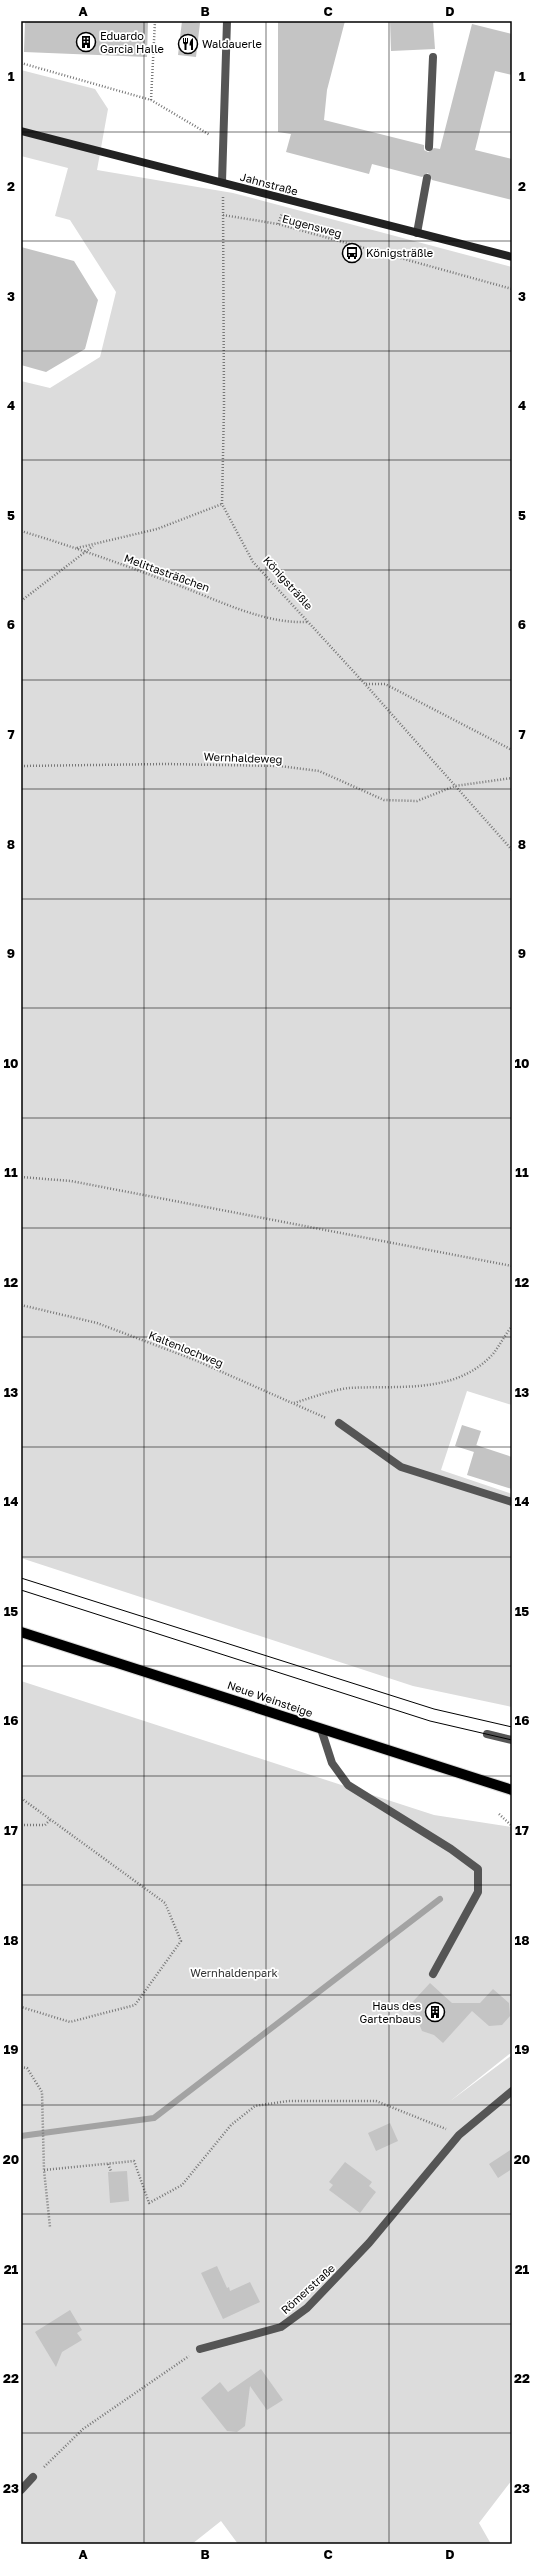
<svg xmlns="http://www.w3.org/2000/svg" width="533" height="2565" font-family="'Golos Text',sans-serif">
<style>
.green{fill:#dcdcdc}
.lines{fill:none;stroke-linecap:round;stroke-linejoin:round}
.stream{stroke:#a3a3a3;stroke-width:6}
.building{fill:#c4c4c4}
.primary-casing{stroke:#dbdbdb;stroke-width:12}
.path{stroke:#777;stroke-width:2.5;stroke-dasharray:1 2;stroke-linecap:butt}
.service{stroke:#555;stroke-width:8}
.minor{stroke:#555;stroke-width:8}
.secondary{stroke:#222;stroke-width:8}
.primary{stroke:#000;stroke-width:10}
.tram{stroke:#000;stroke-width:1}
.grid{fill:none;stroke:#000;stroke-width:1;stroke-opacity:0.55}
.labels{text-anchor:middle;stroke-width:3.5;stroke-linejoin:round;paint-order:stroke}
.poi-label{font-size:11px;fill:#000;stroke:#fff;text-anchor:start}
.street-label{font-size:11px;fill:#000;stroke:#fff}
.park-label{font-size:11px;fill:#333;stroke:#fff}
.neatline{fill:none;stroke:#000;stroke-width:1.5}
.grid-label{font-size:13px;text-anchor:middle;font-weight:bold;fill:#000}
</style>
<rect width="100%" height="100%" fill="#fff"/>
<path class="green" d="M21 70 95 89 108 109 97 170 233 193 512 267V1405L467 1391 441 1470 512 1494V1707L413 1686 21 1558V381L50 388 100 357 116 292 70 220 55 216 68 168 21 156Z
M21 1681 434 1815 512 1827V2052L449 2102 512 2055V2480L479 2523 491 2544H238L221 2521 192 2544H21Z"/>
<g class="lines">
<path class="stream" d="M21 2136 154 2118 440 1899"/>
</g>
<path class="building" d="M25 21H148L147 57 24 52Z
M182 21 200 23 196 57 178 55Z
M278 21H345L327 90 324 120 424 145V150L428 152 434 148 440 149 472 24 512 34V75L495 71 475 150 512 159V200L432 180 428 173 422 177 372 164 369 174 286 152 291 134 278 132Z
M390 21H433L435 49 391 51Z
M21 247 74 261 98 300 85 349 46 372 21 365Z
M462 1425 481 1431 474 1452 455 1446Z
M476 1445 512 1457V1489L467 1475Z
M430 1983 452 2003H480L493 1989 509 2003 510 2016 502 2025 489 2026 472 2011 443 2043 434 2035 422 2031 417 2019 406 2009Z
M390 2123 398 2141 376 2151 368 2133Z
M512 2149V2169L498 2178 489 2164Z
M345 2162 372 2182 369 2186 376 2192 360 2213 329 2190 333 2185 329 2182Z
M127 2171 129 2201 110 2203 108 2172Z
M217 2266 227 2288 229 2287 230 2291 250 2282 260 2302 223 2319 201 2273Z
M70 2310 82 2330 77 2333 82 2340 62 2352 56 2367 35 2332Z
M261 2369 283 2400 267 2410 250 2386 245 2426 237 2432 227 2431 201 2398 220 2382 228 2392Z"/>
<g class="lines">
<g class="primary-casing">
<path id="primary" d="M21 1632 512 1790"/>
</g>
<path class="path" d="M21 63 151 100 210 135
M151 100 155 21
M223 197 224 407 222 504 253 562 365 684 512 850
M223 215 278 224 512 289
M278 224 282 213
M21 531C75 547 127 566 180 586 220 601 264 624 308 622
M77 548 157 529 222 504
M21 601 93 546
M366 684H385L512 750
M21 766 165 764 279 766 319 771 384 800 417 801 455 786 512 778
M21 1177 71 1181 512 1266
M21 1305 97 1323 195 1360 326 1418
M294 1403C311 1398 331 1390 349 1388 399 1385 455 1395 493 1354 500 1345 505 1335 512 1326
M21 1798 165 1903 181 1941 135 2005 70 2022 21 2007
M499 1814 512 1826
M21 1825H45L51 1819
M21 2067 27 2068 42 2092 44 2170 50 2227
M108 2164 111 2171
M44 2170 134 2161 149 2203 182 2185 231 2125 255 2106 288 2101H376L446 2129
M44 2467 83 2429 189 2356"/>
<path class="service" d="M429 147 433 57
M417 233 427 178
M339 1423 401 1467 512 1502
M321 1729 332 1763 348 1785 451 1849 478 1869V1892L433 1974
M487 1734 512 1740"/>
<path class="minor" d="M222 182 227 21
M200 2349 281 2327 307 2308 369 2243 459 2135 512 2091
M21 2490 33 2477"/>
<path class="secondary" d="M21 131 512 257"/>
<use href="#primary" class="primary"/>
<path class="tram" d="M21 1578 434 1709 512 1727
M21 1590 430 1721 512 1740"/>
</g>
<path class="grid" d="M144 21V2544M266 21V2544M389 21V2544M21 132H512M21 241H512M21 351H512M21 460H512M21 570H512M21 680H512M21 789H512M21 899H512M21 1008H512M21 1118H512M21 1228H512M21 1337H512M21 1447H512M21 1557H512M21 1666H512M21 1776H512M21 1885H512M21 1995H512M21 2105H512M21 2214H512M21 2324H512M21 2433H512"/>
<defs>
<g id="building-ring" transform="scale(1)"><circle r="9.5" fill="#fff" stroke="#000" stroke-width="1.5"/><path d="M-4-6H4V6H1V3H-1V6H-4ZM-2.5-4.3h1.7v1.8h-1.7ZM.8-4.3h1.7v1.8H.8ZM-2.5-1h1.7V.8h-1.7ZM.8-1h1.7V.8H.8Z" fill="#000"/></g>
<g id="restaurant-ring" transform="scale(1)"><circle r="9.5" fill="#fff" stroke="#000" stroke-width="1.5"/><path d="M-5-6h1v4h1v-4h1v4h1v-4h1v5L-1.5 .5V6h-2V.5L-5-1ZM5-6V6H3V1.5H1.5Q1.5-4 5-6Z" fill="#000"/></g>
<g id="bus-ring" transform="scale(1)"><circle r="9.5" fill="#fff" stroke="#000" stroke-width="1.5"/><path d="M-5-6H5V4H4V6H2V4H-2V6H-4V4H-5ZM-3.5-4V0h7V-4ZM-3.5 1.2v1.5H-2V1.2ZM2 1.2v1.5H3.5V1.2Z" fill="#000"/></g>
</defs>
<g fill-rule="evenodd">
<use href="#building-ring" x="86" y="42"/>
<use href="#restaurant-ring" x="188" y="44"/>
<use href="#bus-ring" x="352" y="253"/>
<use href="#building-ring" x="435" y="2012"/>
</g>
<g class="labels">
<g class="poi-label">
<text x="100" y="40">Eduardo<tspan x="100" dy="13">Garcia Halle</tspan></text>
<text x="202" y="48">Waldauerle</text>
<text x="366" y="257">Königsträßle</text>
<text x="421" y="2010" text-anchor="end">Haus des<tspan x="421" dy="13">Gartenbaus</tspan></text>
</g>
<g class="street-label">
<text transform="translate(269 184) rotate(15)" y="4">Jahnstraße</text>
<text transform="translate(312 226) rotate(15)" y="4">Eugensweg</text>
<text transform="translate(167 573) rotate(20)" y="4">Melittasträßchen</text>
<text transform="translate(288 583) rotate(48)" y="4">Königsträßle</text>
<text transform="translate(243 758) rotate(2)" y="4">Wernhaldeweg</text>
<text transform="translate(186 1349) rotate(22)" y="4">Kaltenlochweg</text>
<text transform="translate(270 1699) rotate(19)" y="4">Neue Weinsteige</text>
<text transform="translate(308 2289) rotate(-42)" y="4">Römerstraße</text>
</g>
<g class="park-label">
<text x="234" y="1977">Wernhaldenpark</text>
</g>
</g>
<rect width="533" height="2565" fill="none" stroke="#ffffff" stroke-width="44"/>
<rect x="22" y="22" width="489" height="2521" class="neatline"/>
<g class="grid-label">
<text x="83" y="16">A</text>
<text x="205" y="16">B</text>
<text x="328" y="16">C</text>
<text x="450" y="16">D</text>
<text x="11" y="81">1</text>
<text x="522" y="81">1</text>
<text x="11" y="191">2</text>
<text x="522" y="191">2</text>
<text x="11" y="301">3</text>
<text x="522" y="301">3</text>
<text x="11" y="410">4</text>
<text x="522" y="410">4</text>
<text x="11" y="520">5</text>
<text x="522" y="520">5</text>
<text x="11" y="629">6</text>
<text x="522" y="629">6</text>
<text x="11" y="739">7</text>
<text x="522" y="739">7</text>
<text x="11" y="849">8</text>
<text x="522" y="849">8</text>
<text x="11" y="958">9</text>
<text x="522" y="958">9</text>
<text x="11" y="1068">10</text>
<text x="522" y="1068">10</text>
<text x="11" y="1177">11</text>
<text x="522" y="1177">11</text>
<text x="11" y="1287">12</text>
<text x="522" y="1287">12</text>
<text x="11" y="1397">13</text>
<text x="522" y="1397">13</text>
<text x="11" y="1506">14</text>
<text x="522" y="1506">14</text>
<text x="11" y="1616">15</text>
<text x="522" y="1616">15</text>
<text x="11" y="1725">16</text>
<text x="522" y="1725">16</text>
<text x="11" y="1835">17</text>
<text x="522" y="1835">17</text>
<text x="11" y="1945">18</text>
<text x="522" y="1945">18</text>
<text x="11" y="2054">19</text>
<text x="522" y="2054">19</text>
<text x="11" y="2164">20</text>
<text x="522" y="2164">20</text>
<text x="11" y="2274">21</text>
<text x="522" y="2274">21</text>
<text x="11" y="2383">22</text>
<text x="522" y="2383">22</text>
<text x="11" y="2493">23</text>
<text x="522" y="2493">23</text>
<text x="83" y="2559">A</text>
<text x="205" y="2559">B</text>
<text x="328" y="2559">C</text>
<text x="450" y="2559">D</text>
</g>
</svg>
